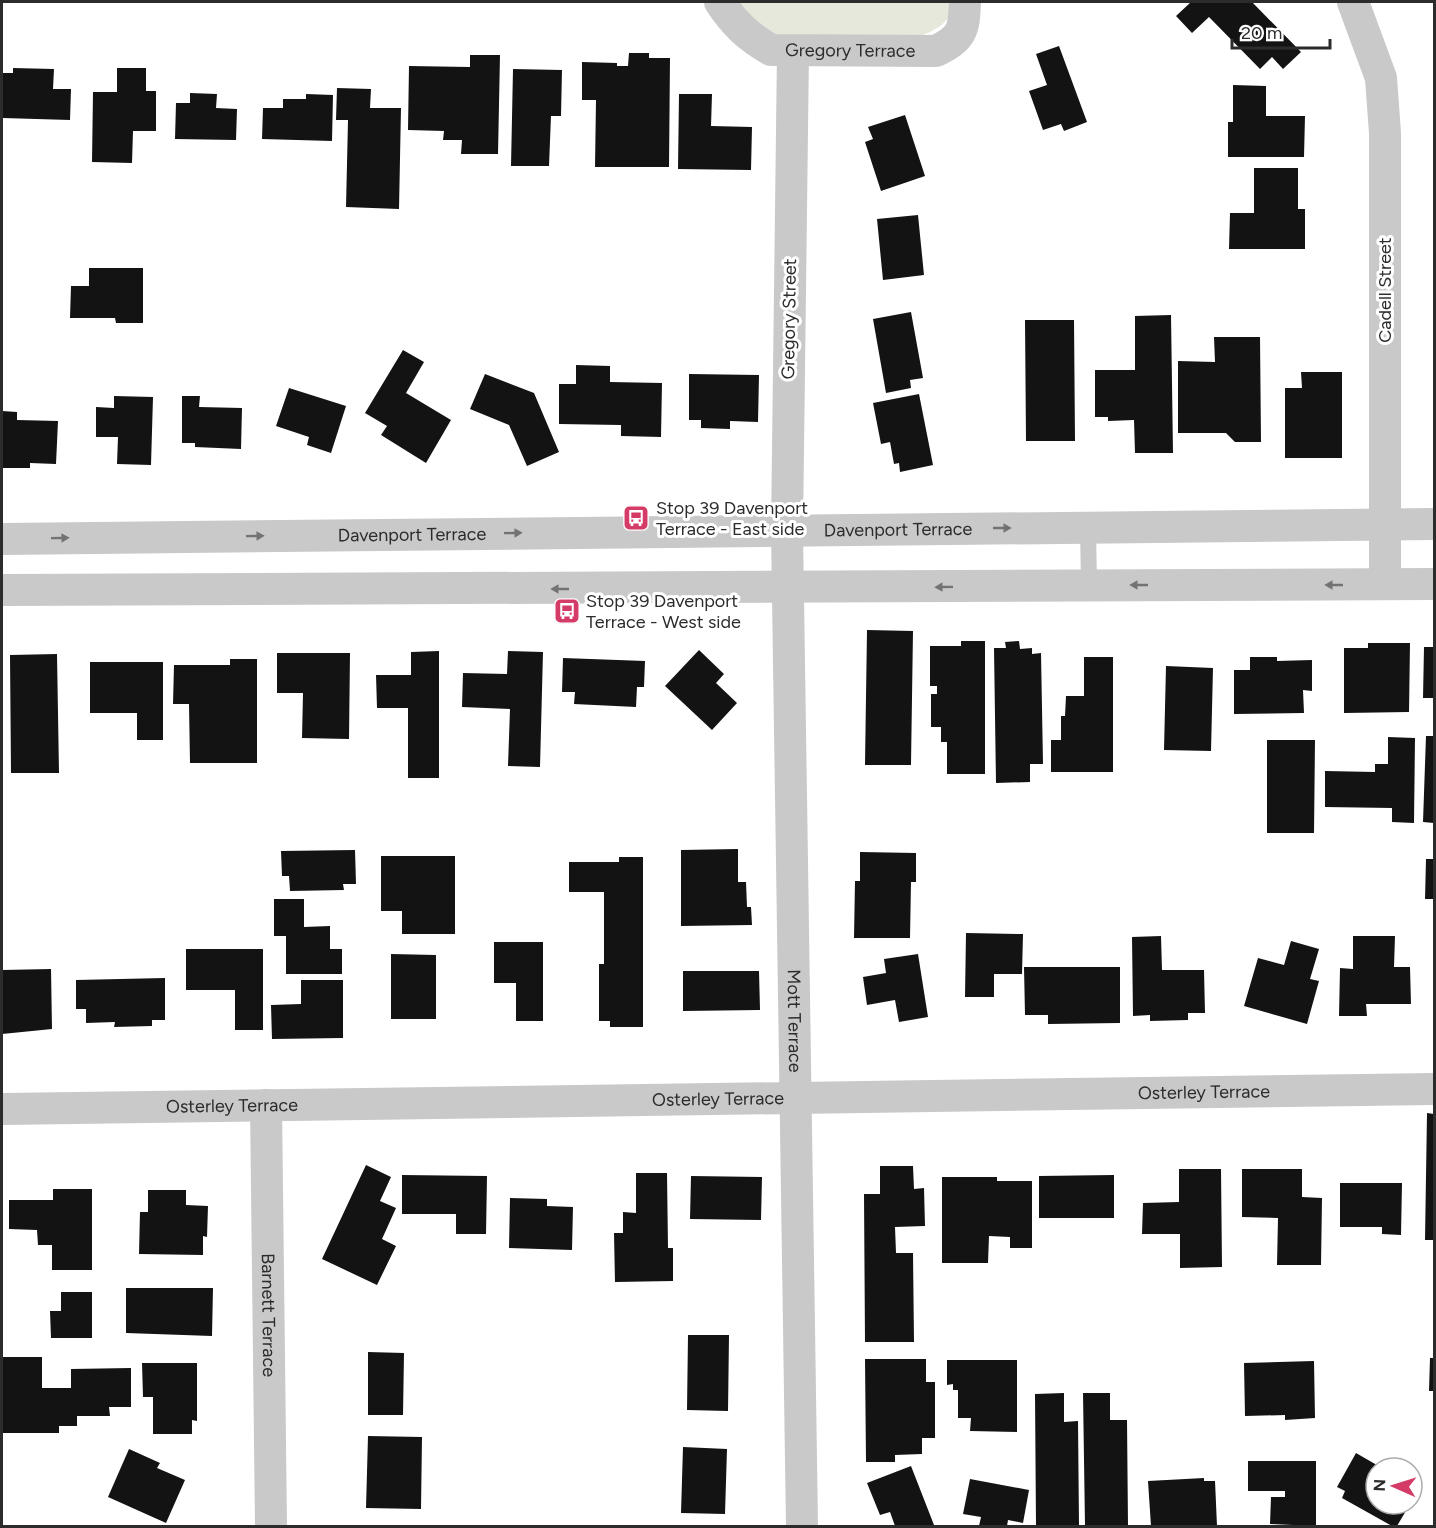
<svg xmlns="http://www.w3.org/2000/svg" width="1436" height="1528" font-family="Figtree,sans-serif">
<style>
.green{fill:#e5e8da}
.building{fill:#131313}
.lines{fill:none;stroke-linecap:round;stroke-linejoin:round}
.service{stroke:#c9c9c9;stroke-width:16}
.minor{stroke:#c9c9c9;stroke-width:32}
.oneway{fill:#737373}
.labels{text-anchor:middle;stroke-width:6;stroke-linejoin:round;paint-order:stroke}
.street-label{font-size:18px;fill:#2c2c2c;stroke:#fff}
.poi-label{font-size:18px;fill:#2c2c2c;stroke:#fff;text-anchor:start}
</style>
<rect width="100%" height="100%" fill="#fff"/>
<path class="green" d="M736 2H953C953 20 938 29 923 35H773L753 27Z"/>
<path class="building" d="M1191 2H1252L1301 52 1283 69 1272 57 1260 69 1209 17 1192 33 1176 16Z
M1059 46 1087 122 1064 131 1061 124 1043 130 1029 91 1047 85 1036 54Z
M629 53H649V58H670L669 167H595L596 100H582V62L617 63V66H628Z
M470 55H500L498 154H461L462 140H443L444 131 408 130 409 66 470 67Z
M13 68 54 69 53 89H71L70 120 3 118 2 73H13Z
M117 68H146V91H156V131H133L132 163 92 162 93 92H117Z
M513 69 562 70 561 116H551L549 166H511Z
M1233 85 1266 86V116H1305L1304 157H1228V122H1233Z
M337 88 371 89 370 108H401L399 209 346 207 348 120H336Z
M190 93 217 94 216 108 237 109 236 140 175 139 176 103H190Z
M306 94 333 95 332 141 262 139 263 108H283V99H306Z
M679 94H712L711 126 752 127 751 170 678 169Z
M905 115 925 176 881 191 865 142 873 139 868 127Z
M1254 168H1298V209H1305V249H1229L1230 213H1254Z
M918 215 924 275 883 280 877 219Z
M89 268H143V323H116L115 318H70L71 286H89Z
M911 312 923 378 910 380 911 388 886 393 873 319Z
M1171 315 1173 453H1135L1134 420 1108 421V417H1095V370H1135V316Z
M1025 320H1074L1075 441H1026Z
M1214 337H1260L1261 442H1235L1226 433H1178V361L1215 362Z
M403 350 424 362 406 393 451 420 426 463 381 435 387 426 365 413Z
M576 365 610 366V382L662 383 661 437 621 436V425L559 424V384H576Z
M1301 372H1342V458H1285V388H1302Z
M485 374 534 393 559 452 527 466 509 425 470 409Z
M689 374 759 375 758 422 730 421V429L701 428V420H689Z
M289 388 346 406 331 453 307 445 309 437 276 426Z
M919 394 933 465 900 472 899 463 894 464 890 442 881 444 873 403Z
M114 396 153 397 151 465 117 464 118 437H96V407L114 408Z
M182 396H200L199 407 242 408 241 449 195 447V443H182Z
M2 411 17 412V420L58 421 56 464 30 463V468H2Z
M867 630 913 631 911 765H865Z
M961 641H985V774H947V742H941V727H931V694H937V686H930V646H961Z
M1019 641 1020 649 1032 648V654L1041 653 1043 764H1030V782L996 783 994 648H1006L1005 642Z
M1368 643H1410L1409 712 1344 713V648H1368Z
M1424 647H1434V698H1423Z
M699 650 724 674 716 683 737 703 712 730 665 686Z
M439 651V778H408V708H377L376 675H411V652Z
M508 651 543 652 540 767 508 766 510 709 462 707 463 673 507 674Z
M277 653H350L349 739 302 738 303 693H277Z
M57 654 59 773H11L10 655Z
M1084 657H1113V772H1051V740H1061V716H1065L1066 696H1084Z
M1250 657H1277V661L1312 660V691L1303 690 1304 713 1234 714V670H1250Z
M563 658 645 661 644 687H637L636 707 574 704 575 692H562Z
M230 659H257V763H190L189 704H173L174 665H230Z
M90 662H163V740H137V713H90Z
M1166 666 1213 668 1211 751 1164 750Z
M1426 736H1434V823L1423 822Z
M1388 737 1415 738 1414 823 1392 822V808L1325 807V771L1375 772V764H1388Z
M1267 740H1315L1314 833H1267Z
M738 849V882H746L747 907H751L752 925 681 926V850Z
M355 850 356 884H343L344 890 290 891 289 876H282L281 851Z
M860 852 916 853V882H911L910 938H854L855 881H860Z
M381 856H455V934H402V911H381Z
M619 857H643V1027H610V1021H599V964H604V892H569V862H619Z
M1426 859H1434V899H1425Z
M274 899H304V927L330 926V949H342V974H286V936H274Z
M966 933 1023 934 1022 974H994V997H965Z
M1161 936 1162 970H1204L1205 1013H1188V1020L1150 1021V1015L1133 1016 1132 937Z
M1353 936H1395L1394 967H1410L1411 1004H1366L1367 1016H1339L1340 968 1353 969Z
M1291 941 1319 949 1310 979 1319 981 1307 1024 1244 1006 1258 958 1284 965Z
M494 942H543V1021H516V983H494Z
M186 949H263V1030H235V990H186Z
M391 954 436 955V1019H391Z
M918 954 928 1017 899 1022 895 1000 867 1005 863 977 886 973 884 959Z
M1024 967H1120V1023L1048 1024V1015H1025Z
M51 969 52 1029 2 1034V970Z
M683 971H759L760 1010 683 1011Z
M165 978V1020H152V1026L114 1027 115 1022 86 1023V1009H76V980Z
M301 980H343V1038L272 1039 271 1005 301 1004Z
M1427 1113 1434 1114V1240H1425Z
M366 1165 391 1177 380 1201 396 1208 382 1239 396 1246 377 1285 322 1259Z
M880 1166H913L914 1189 924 1188 925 1226 895 1227 896 1253H913L914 1342H865L864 1194H880Z
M1179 1169H1221L1222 1267 1180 1268V1234H1142L1143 1203 1179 1202Z
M1242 1169H1302V1197L1322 1198 1321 1265H1277L1278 1218 1242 1217Z
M636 1173H667L668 1248H673V1281L615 1282 614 1233H623V1212L636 1213Z
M402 1175 487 1176 486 1234H456V1214H402Z
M1114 1175V1218H1039V1176Z
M691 1176 762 1177 761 1220 690 1219Z
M942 1177H997V1181H1032V1248H1010V1237L989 1236 988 1263H942Z
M1340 1183H1402L1401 1235 1382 1234V1227H1340Z
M53 1189H92V1270H52V1245H38L37 1230 9 1229V1200H53Z
M148 1190H186V1205L208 1206 207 1237 203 1236V1255L139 1254 140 1212H148Z
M510 1198 547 1199V1206L573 1207 572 1250 509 1248Z
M126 1288H213L212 1336 126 1333Z
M61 1292H92V1338H51L50 1311H61Z
M688 1335H729L728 1411 687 1410Z
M368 1352 404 1353 403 1415H368Z
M3 1357H42V1388H71V1369L131 1368V1407H109L110 1416H77V1426H59V1433H2Z
M1430 1358H1434V1391H1429Z
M865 1359H926V1382H935V1438H922V1454L895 1455V1462H866Z
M947 1360H1017V1432L970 1431 971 1418H958V1390H953V1384L947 1385Z
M1314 1361 1315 1418 1285 1420V1415L1245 1416 1244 1363Z
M142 1363H197V1421L192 1420V1434H153V1397H143Z
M1064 1393V1422L1078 1421 1079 1526H1036L1035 1394Z
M1083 1393H1110V1420H1127L1128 1526H1085Z
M368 1436 422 1437 421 1509 366 1508Z
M683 1447 727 1449 725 1514 681 1513Z
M129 1449 160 1463 157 1468 185 1480 166 1523 108 1497Z
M1356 1453 1382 1468H1376V1504H1410L1397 1526H1392L1342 1498 1345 1491 1337 1487Z
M1248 1461H1316V1526L1270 1524 1271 1497H1285V1491H1248Z
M911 1466 934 1525 930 1526H895L890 1512 880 1515 867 1483Z
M1204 1478V1481H1215L1217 1526H1151L1148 1481Z
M970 1479 1029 1490 1023 1523 1008 1520 1007 1526H979L981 1517 963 1514Z
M1412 1485 1419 1489 1412 1501Z"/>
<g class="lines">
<path class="service" d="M1088 528 1089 585"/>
<g class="minor">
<path id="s1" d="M720 2C734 24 749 37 771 50L936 51C962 38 964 31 965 2"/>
<path d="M1353 2 1381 78 1385 133V584"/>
<path id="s2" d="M793 51 787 530 802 1526"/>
<path id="s3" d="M2 539 1434 524"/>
<path d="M2 590 1434 584"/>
<path id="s4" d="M266 1105 271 1526"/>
<path id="s5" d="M2 1109 1434 1089"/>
</g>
</g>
<defs><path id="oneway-solid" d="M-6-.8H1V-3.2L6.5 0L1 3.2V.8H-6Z" transform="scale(1.5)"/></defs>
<g class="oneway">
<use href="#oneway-solid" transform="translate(1002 528)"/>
<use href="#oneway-solid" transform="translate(513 533) rotate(-1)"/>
<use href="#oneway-solid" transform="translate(255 536) rotate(-1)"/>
<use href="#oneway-solid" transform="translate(60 538) rotate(-1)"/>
<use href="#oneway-solid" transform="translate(1139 585) rotate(180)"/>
<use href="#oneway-solid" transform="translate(1334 585) rotate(180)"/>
<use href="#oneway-solid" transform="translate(944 587) rotate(179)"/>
<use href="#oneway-solid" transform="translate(560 589) rotate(180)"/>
</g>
<defs>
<g id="bus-square" transform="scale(1.35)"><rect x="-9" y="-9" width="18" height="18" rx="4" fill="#d43c67" stroke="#fff"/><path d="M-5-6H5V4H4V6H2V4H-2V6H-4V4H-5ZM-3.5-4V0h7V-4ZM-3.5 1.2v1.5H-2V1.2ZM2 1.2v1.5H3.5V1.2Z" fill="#fff"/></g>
</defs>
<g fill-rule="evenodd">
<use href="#bus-square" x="636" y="518"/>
<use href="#bus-square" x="567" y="611"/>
</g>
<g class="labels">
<g class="street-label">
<text dy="6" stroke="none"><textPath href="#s1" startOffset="150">Gregory Terrace</textPath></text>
<text transform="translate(1385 290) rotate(-90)" y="6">Cadell Street</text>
<text transform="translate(789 319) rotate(-89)" y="6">Gregory Street</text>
<text dy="6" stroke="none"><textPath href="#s3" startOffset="896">Davenport Terrace</textPath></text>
<text dy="6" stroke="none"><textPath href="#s3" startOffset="410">Davenport Terrace</textPath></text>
<text dy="6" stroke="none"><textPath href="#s2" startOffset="970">Mott Terrace</textPath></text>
<text dy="6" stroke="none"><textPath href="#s5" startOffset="1202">Osterley Terrace</textPath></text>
<text dy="6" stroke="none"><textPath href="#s5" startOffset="716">Osterley Terrace</textPath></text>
<text dy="6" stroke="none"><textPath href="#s5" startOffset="230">Osterley Terrace</textPath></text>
<text dy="6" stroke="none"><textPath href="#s4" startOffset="210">Barnett Terrace</textPath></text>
</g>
<g class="poi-label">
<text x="656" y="514">Stop 39 Davenport<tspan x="656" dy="21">Terrace - East side</tspan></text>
<text x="586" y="607">Stop 39 Davenport<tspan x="586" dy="21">Terrace - West side</tspan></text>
</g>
</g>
<rect width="1436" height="1528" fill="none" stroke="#2c2c2c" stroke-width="6"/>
<g transform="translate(1394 1486) rotate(273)"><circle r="28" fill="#ffffff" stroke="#ababab" stroke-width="1.5"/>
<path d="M0-4.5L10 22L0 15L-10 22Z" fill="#d43c67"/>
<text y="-9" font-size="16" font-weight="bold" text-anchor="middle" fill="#2c2c2c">N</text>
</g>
<path d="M1232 39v9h98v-9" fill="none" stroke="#2c2c2c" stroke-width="3"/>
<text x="1241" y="39" font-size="18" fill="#2c2c2c" stroke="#ffffff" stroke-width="4.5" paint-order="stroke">20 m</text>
</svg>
